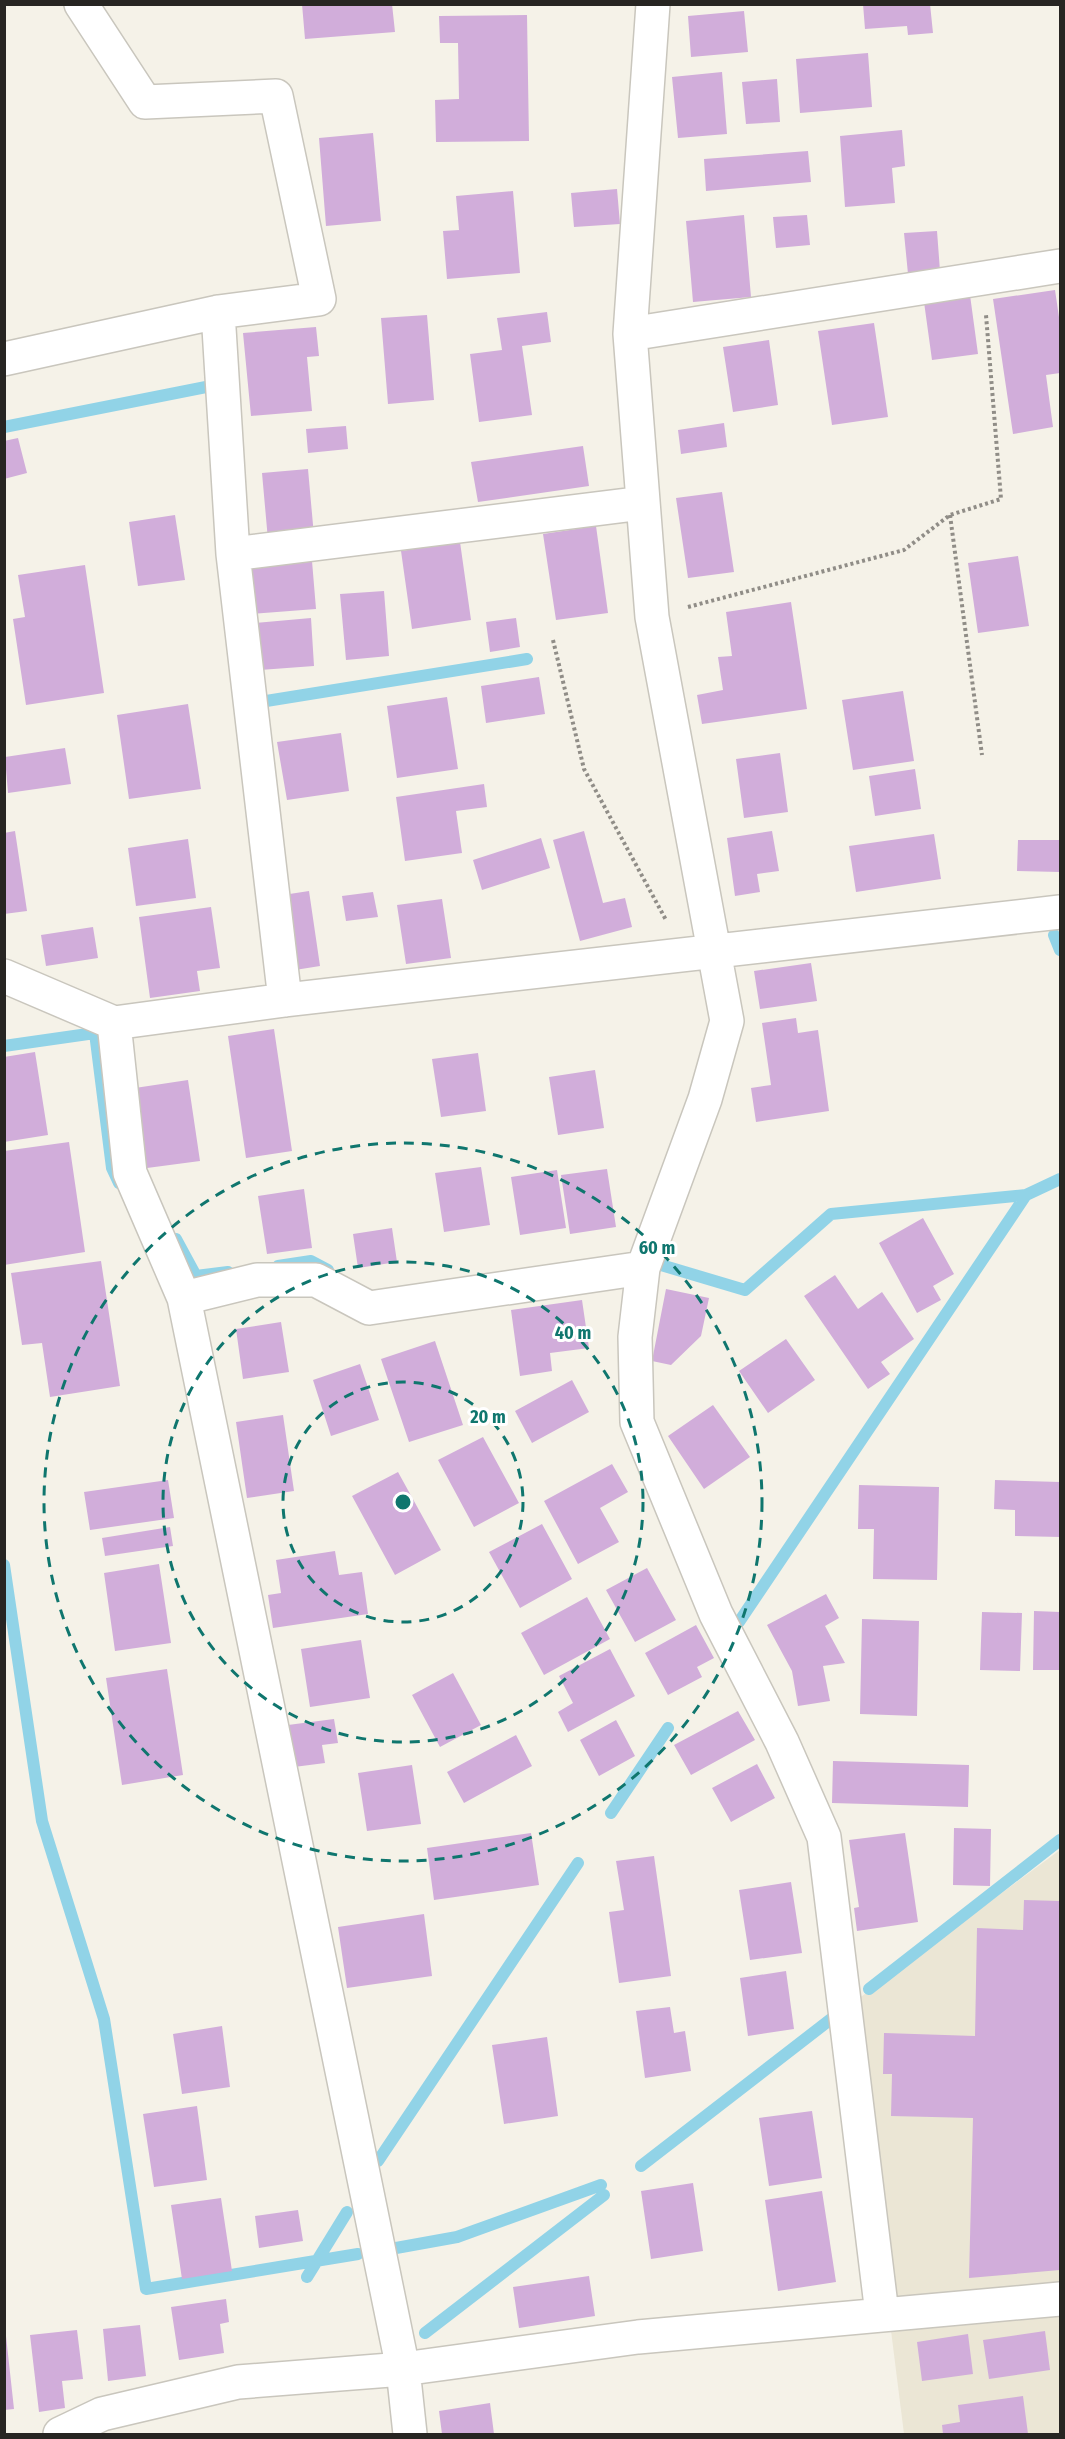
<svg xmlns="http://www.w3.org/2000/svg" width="1065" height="2439" font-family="'Fira Sans Condensed',sans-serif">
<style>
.built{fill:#ebe6d5}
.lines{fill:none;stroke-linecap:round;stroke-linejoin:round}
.stream{stroke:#91d3e7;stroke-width:12}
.building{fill:#d1adda}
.minor-casing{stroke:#c9c6bd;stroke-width:36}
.path{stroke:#908d87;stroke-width:4;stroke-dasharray:3 3;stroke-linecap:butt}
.minor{stroke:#fff;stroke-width:33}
.ring{fill:none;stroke:#0f766e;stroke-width:3;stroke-dasharray:10 8}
.centre{fill:#0f766e;stroke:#fff;stroke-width:3}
.ring-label{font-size:18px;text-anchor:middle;font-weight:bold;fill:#0f766e;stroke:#fff;stroke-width:6;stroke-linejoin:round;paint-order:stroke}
</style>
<rect width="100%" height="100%" fill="#f5f2e8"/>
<path class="built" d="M1060 1850V2434H904L850 2005Z"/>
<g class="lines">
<path class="stream" d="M4 427 206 387
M260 694V702L527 659
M1054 935 1060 950
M4 1046 95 1033 112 1168 119 1183
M176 1239 196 1276 228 1272
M661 1265 745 1290 831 1214 1026 1195 1060 1179
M278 1266 311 1261 328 1270
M4 1565 42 1821 104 2019 146 2289 358 2254
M739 1622 1026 1195
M611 1813 668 1728
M869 1989 1060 1840
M378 2161 578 1863
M641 2166 831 2019
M396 2248 457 2237 601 2185
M307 2277 347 2212
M425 2333 604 2195"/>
</g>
<path class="building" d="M302 4H392L395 32 305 39Z
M863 4H930L933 33 908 35 907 26 865 29Z
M744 11 748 52 691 57 688 16Z
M527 15 529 141 436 142 435 100 459 99 458 43H440L439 16Z
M868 53 872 107 800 113 796 59Z
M722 72 727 134 678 138 672 77Z
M777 79 780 122 746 124 742 82Z
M902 130 905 166 892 168 895 203 845 207 840 136Z
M373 133 381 221 326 226 319 138Z
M808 151 811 182 706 191 704 159Z
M617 189 620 224 574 227 571 193Z
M513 191 520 273 447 279 443 231 459 230 456 196Z
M744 215 751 297 693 302 686 221Z
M807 215 810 245 776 248 773 217Z
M937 231 940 271 908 274 904 233Z
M1055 290 1060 324V373L1046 375 1053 427 1013 434 993 299Z
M970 295 978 354 932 360 924 302Z
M547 312 551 342 522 346 532 415 479 422 470 354 502 350 497 318Z
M427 315 434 400 388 404 381 318Z
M874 323 888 417 832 425 818 331Z
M316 327 319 356 307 357 312 411 251 416 243 333Z
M769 340 778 405 733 412 723 347Z
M724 423 727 447 681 454 678 430Z
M346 426 348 449 308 453 306 429Z
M18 438 27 473 4 479V441Z
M583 446 589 486 478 502 471 462Z
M308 469 314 536 268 540 262 473Z
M722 492 734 572 688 578 676 498Z
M175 515 185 580 138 586 129 522Z
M596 526 608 613 556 620 543 534Z
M460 542 471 620 412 629 401 551Z
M1018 556 1029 626 978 633 968 563Z
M312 561 316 609 252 614 248 566Z
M85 565 104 693 26 705 13 619 25 617 18 575Z
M384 591 389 656 346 660 340 594Z
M791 602 807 709 702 724 697 695 723 690 718 657 732 656 726 612Z
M311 618 314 666 260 670 255 623Z
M516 618 520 647 490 652 486 622Z
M539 677 545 714 486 723 481 686Z
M903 691 914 761 853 770 842 700Z
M447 697 458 769 397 778 387 706Z
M188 704 201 789 129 799 117 715Z
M341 733 349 791 287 800 277 742Z
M65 748 71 784 8 793 5 757Z
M780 753 788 812 744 818 736 759Z
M915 769 921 809 875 816 869 776Z
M484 784 487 807 456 811 462 853 405 861 396 797Z
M15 831 27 911 4 914V833Z
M584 831 603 903 625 898 632 927 580 941 553 840Z
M772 831 779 871 757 874 760 892 735 896 727 838Z
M934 834 941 879 856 892 849 846Z
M541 838 550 868 482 890 473 860Z
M188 839 196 898 136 906 128 848Z
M1018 840H1060V872L1017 871Z
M309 891 320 966 295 970 283 895Z
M373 892 378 917 346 921 342 896Z
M442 899 451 958 406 964 397 905Z
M211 907 220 968 197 971 200 991 150 998 139 917Z
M93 927 98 958 46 966 41 935Z
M811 963 817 1001 760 1009 754 971Z
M796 1018 798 1033 818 1030 829 1111 756 1122 751 1088 771 1085 762 1023Z
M274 1029 292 1151 246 1158 228 1036Z
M35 1052 48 1135 4 1142V1057Z
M478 1053 486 1111 441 1117 432 1059Z
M595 1070 604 1128 558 1135 549 1077Z
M188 1080 200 1161 147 1168 135 1088Z
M69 1142 85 1252 4 1265V1151Z
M481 1167 490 1225 444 1232 435 1173Z
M607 1169 616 1227 570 1234 561 1175Z
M557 1170 566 1228 520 1235 511 1177Z
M304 1189 312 1248 267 1254 258 1196Z
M923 1218 954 1274 933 1286 941 1300 917 1313 879 1243Z
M392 1228 397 1262 358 1268 353 1234Z
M101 1261 120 1386 50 1397 42 1343 22 1345 11 1273Z
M835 1275 858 1309 882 1292 914 1339 881 1362 890 1374 868 1389 804 1296Z
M666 1289 709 1298 701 1336 671 1365 652 1361Z
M582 1300 589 1348 550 1353 552 1371 520 1376 511 1310Z
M281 1322 289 1372 243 1379 236 1329Z
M786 1339 815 1380 768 1413 739 1371Z
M435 1341 463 1425 409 1442 381 1359Z
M360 1364 379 1420 331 1436 313 1380Z
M572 1380 589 1412 532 1443 515 1411Z
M713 1405 750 1457 704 1489 668 1436Z
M283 1415 294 1491 247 1498 236 1422Z
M483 1437 519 1503 474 1527 438 1460Z
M612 1464 628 1492 600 1508 619 1542 578 1564 544 1501Z
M398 1472 441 1550 395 1575 352 1496Z
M168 1480 174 1518 90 1530 84 1492Z
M995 1480 1060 1482V1537L1015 1536V1510L994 1509Z
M859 1485 939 1487 937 1580 873 1579 874 1529H858Z
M542 1524 572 1579 520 1608 489 1552Z
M170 1527 173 1546 105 1556 102 1538Z
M335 1551 339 1575 362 1572 368 1614 273 1628 268 1595 281 1593 276 1560Z
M159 1564 171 1643 115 1651 104 1573Z
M647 1568 676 1620 635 1642 606 1590Z
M826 1594 839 1618 825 1626 845 1663 823 1666 830 1701 798 1706 792 1671 767 1625Z
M587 1597 610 1639 544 1675 521 1633Z
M1034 1611 1060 1612V1670H1033Z
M982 1612 1022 1613 1020 1671 980 1670Z
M862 1619 919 1621 917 1716 860 1714Z
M696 1625 714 1658 697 1667 702 1677 668 1695 645 1653Z
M361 1640 370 1698 310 1707 301 1649Z
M610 1649 635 1696 568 1732 558 1712 573 1703 559 1676Z
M167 1669 183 1775 122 1785 106 1678Z
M453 1673 481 1725 440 1747 412 1695Z
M738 1711 755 1740 691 1775 674 1745Z
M334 1719 338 1743 322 1745 325 1763 294 1767 288 1725Z
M616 1720 635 1756 599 1776 580 1740Z
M516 1735 532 1766 464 1803 447 1772Z
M833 1761 969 1765 968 1807 832 1803Z
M757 1764 775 1798 731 1822 712 1788Z
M412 1765 421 1824 367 1831 358 1773Z
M954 1828 991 1829 990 1886 953 1885Z
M531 1833 539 1885 434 1900 427 1848Z
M905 1833 918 1922 857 1931 854 1908 859 1907 849 1840Z
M654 1856 671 1976 619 1983 609 1912 624 1910 616 1861Z
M791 1882 802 1953 750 1960 739 1890Z
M1024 1900 1060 1901V2270L969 2278 973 2118 891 2116 892 2074H883L884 2033 975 2036 977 1928 1023 1930Z
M424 1914 432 1976 347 1988 338 1927Z
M786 1971 794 2029 748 2036 740 1978Z
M670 2007 674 2033 685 2031 691 2071 645 2078 636 2011Z
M222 2026 230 2087 182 2094 173 2034Z
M547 2037 558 2116 504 2124 492 2045Z
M197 2106 207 2180 154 2187 143 2114Z
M812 2111 822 2178 769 2186 759 2118Z
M693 2183 703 2251 651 2259 641 2191Z
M822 2191 836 2282 778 2291 765 2200Z
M221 2198 232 2271 182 2279 171 2205Z
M298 2210 303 2241 259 2248 255 2216Z
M589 2276 595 2316 519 2328 513 2287Z
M226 2299 229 2322 220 2324 224 2353 179 2360 171 2307Z
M140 2325 146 2376 108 2381 103 2329Z
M77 2330 83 2379 62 2381 65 2408 39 2412 30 2335Z
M1045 2331 1050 2370 989 2379 983 2340Z
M968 2334 973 2374 922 2381 917 2342Z
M6 2336 14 2409 4 2410V2337Z
M1023 2396 1028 2434H943L942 2425 960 2422 958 2405Z
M490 2403 494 2434H442L439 2411Z"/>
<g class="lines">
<g class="minor-casing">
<path id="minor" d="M653 4 630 334 652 617 727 1021 705 1099 643 1268 635 1337 637 1422 716 1614 782 1742 824 1837 882 2314
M218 312 233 554 643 503
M630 334 1060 266
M4 359 218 312 319 299 276 96 145 102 81 4
M233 554 285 1000
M4 976 114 1023 285 1000 1060 912
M114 1023 130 1173 184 1298 403 2369 410 2434
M184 1298 257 1280H316L369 1308 643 1268
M60 2434 102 2414 238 2382 403 2369 638 2337 1060 2299"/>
</g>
<path class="path" d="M950 515 982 755
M688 607 904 550 950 515 1001 499 986 315
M553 640 584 769 666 920"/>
<use href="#minor" class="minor"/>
</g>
<g class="ring">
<circle cx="403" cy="1502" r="120"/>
<circle cx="403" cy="1502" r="240"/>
<circle cx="403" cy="1502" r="359"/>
</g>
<circle cx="403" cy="1502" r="9" class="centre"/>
<g class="ring-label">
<text x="657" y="1254">60 m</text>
<text x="573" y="1339">40 m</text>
<text x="488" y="1423">20 m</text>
</g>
<rect width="1065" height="2439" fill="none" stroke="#272522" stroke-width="12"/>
</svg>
